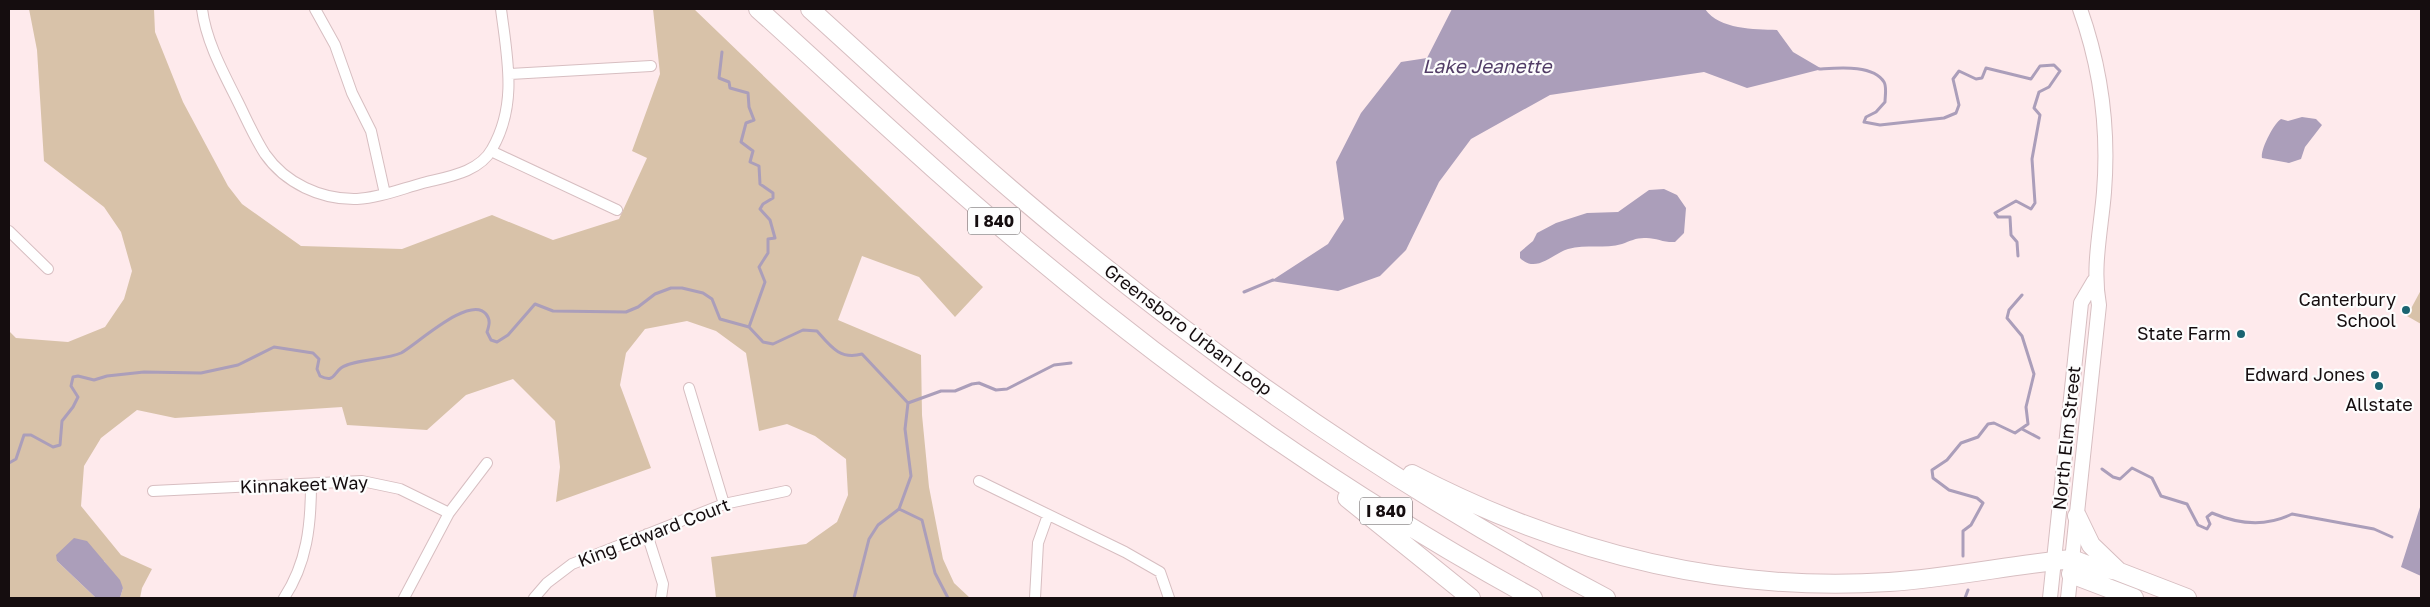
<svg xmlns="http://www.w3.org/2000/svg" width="2430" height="607" font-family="'Golos Text',sans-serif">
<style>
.green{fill:#d8c2a9}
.water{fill:#ab9eba}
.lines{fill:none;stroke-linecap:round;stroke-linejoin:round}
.stream{stroke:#ab9eba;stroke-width:3}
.street-casing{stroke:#d7bec1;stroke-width:12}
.secondary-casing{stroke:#d7bec1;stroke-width:16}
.highway-casing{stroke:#d7bec1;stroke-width:20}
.street{stroke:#fff;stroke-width:10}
.secondary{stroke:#fff;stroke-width:14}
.highway{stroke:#fff;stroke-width:18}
.poi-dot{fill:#1a6471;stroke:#fdfdfd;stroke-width:2}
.labels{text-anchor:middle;stroke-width:4.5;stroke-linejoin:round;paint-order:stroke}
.shield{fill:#fdfdfd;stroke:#5b5556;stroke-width:1}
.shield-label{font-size:16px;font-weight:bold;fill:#150d0f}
.poi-label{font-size:18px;fill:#150d0f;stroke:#fdfdfd;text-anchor:end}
.street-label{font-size:18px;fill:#150d0f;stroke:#fdfdfd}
.water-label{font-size:19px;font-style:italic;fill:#523d67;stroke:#fdfdfd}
</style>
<rect width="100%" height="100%" fill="#feeaec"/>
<path class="green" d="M29 9H154L155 32 183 102 228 186 242 204 301 246 402 249 492 215 553 240 619 219 647 158 632 151 660 74 653 9H694L983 287 955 317 919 277 862 256 838 320 921 355 922 415 929 487 943 559 954 583 970 598H716L711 557 806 544 837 522 848 495 846 459 815 436 787 424 759 431 746 353 716 331 687 321 645 329 626 353 620 385 651 468 556 502 560 467 555 421 513 379 466 395 427 430 347 425 342 407 175 418 137 410 101 438 84 466 81 506 121 555 152 569 142 588 140 598H120L123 588 104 561H57L96 598H9V331L16 338 68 342 105 327 124 299 132 271 121 232 104 207 44 161 37 50Z
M2421 290V324L2407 316Z"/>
<path class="water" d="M1452 9H1705C1720 30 1754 29 1777 30L1793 52 1822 69 1747 88 1704 72 1550 95 1471 139 1439 182 1406 250 1380 276 1338 291 1271 281 1328 244 1344 219 1336 162 1361 113 1401 62 1427 58Z
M2302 117 2316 119 2322 125 2305 147 2301 159 2289 163 2262 158C2260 150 2274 123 2281 119L2288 121Z
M1664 189 1677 195 1686 208 1684 233 1675 242C1664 243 1655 237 1644 238 1636 238 1630 241 1622 244 1605 249 1586 244 1568 249 1552 254 1536 274 1520 258V252L1533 241 1537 233 1556 223 1587 213 1618 212 1649 190Z
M2421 504V576L2401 567Z
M74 538 87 541 120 580 123 588 120 598H96L57 561 56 555Z"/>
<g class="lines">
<path class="stream" d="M722 52 719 78 729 82 730 88 748 93 749 107 754 120 746 123 741 142 753 151 750 162 759 166 760 184 773 193V198L763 204 760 209 770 220 775 238 768 239V253L759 267 765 282 749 327
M1819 69C1837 68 1873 64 1884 82 1887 87 1885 96 1885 102L1876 112 1866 117 1864 122 1880 125 1944 118 1956 113 1959 105 1953 79 1959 71 1976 79 1982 78 1986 68 2031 79 2040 66 2054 65 2060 71 2049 87 2039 92 2034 108 2040 115 2032 159 2035 203 2031 209 2016 201 1995 213 1998 217H2010L2011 235 2017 242 2018 256
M1244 292 1273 280
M908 403 941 391H955L972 384 979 383 996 390 1007 389 1054 365 1071 363
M2022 429 2039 438
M9 463 16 459 24 435H31L53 447 60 445 62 421 73 407 78 397 71 386 73 377 78 376 94 380 107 376 144 372 201 373 238 365 274 347 313 353 319 359 317 369 320 376C334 383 333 374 341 368 354 359 386 360 401 353 416 345 470 294 486 314 491 320 489 326 487 332L491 340 497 342 508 335 535 304 553 311 626 312 638 307 655 294 671 288H682L703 293 712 299 720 319 749 327 763 342 773 344 803 330 817 331C831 347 840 360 862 354L908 403 905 429 911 476 899 509 878 525 869 539 854 598
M2102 469 2113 477 2120 479 2132 468 2152 478 2161 496 2187 504 2198 525 2207 529 2210 524 2207 517 2212 513C2238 524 2266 527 2292 514L2374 529 2392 537
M899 509 922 520 935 573 948 598
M1963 556V531L1971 525 1983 503 1977 498 1949 490 1933 478 1932 470 1947 460 1961 443 1978 437 1988 424 1994 423 2015 433 2028 424 2026 407 2034 374 2022 336 2007 318 2009 310 2022 295
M1965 598 1968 590"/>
<g class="street-casing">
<path id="street" d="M202 9C206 41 223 72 237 100 246 118 254 137 265 154 285 183 321 200 357 199 379 198 401 189 423 183 446 177 479 173 492 149 518 104 507 57 501 9
M315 9 335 45 352 93 371 131 385 194
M510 74 651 66
M491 151 617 210
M9 231 48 269
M689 388 724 504
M979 481 1125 552 1160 572 1169 598
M153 491 362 481 400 489 449 513
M647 534 663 584 661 598
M284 598C307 563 311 525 311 484
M404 598 449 513 487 463
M534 598 547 583 572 564 724 504 786 491
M1035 598 1038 543 1048 515"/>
</g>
<g class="secondary-casing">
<path id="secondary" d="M2050 598 2081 303 2094 281
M2068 598 2099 305C2092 267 2101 230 2104 192 2109 129 2101 68 2080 9"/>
</g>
<g class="highway-casing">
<path id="highway" d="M758 9C851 93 943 180 1040 260 1193 388 1358 502 1533 598
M810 9C894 85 976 162 1064 234 1232 373 1413 497 1606 598
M1412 474C1560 551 1721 593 1889 582 1951 578 2011 565 2072 559L2090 566 2117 571 2187 598
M1347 498 1471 598
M2077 516 2091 545 2117 570
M2071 574 2134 598"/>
</g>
<use href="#street" class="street"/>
<use href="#secondary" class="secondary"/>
<use href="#highway" class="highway"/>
</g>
<g class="poi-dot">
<circle cx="2406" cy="310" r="5"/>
<circle cx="2241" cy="334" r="5"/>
<circle cx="2375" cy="375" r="5"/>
<circle cx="2379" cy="386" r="5"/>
</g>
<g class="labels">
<g class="shield">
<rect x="968" y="207.5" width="52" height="27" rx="4"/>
<rect x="1360" y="497.5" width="52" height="27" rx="4"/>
</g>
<g class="shield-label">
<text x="994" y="227">I 840</text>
<text x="1386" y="517">I 840</text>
</g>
<g class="poi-label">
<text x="2396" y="306">Canterbury<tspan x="2396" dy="21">School</tspan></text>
<text x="2231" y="340">State Farm</text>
<text x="2365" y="381">Edward Jones</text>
<text x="2379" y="411" text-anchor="middle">Allstate</text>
</g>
<g class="street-label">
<text transform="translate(1188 330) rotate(37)" y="6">Greensboro Urban Loop</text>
<text transform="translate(2067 438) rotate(-84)" y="6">North Elm Street</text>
<text transform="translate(304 485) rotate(-2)" y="6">Kinnakeet Way</text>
<text transform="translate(654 533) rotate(-21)" y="6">King Edward Court</text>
</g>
<g class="water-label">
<text x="1487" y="73">Lake Jeanette</text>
</g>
</g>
<rect width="2430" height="607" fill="none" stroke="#150d0f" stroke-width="20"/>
</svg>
